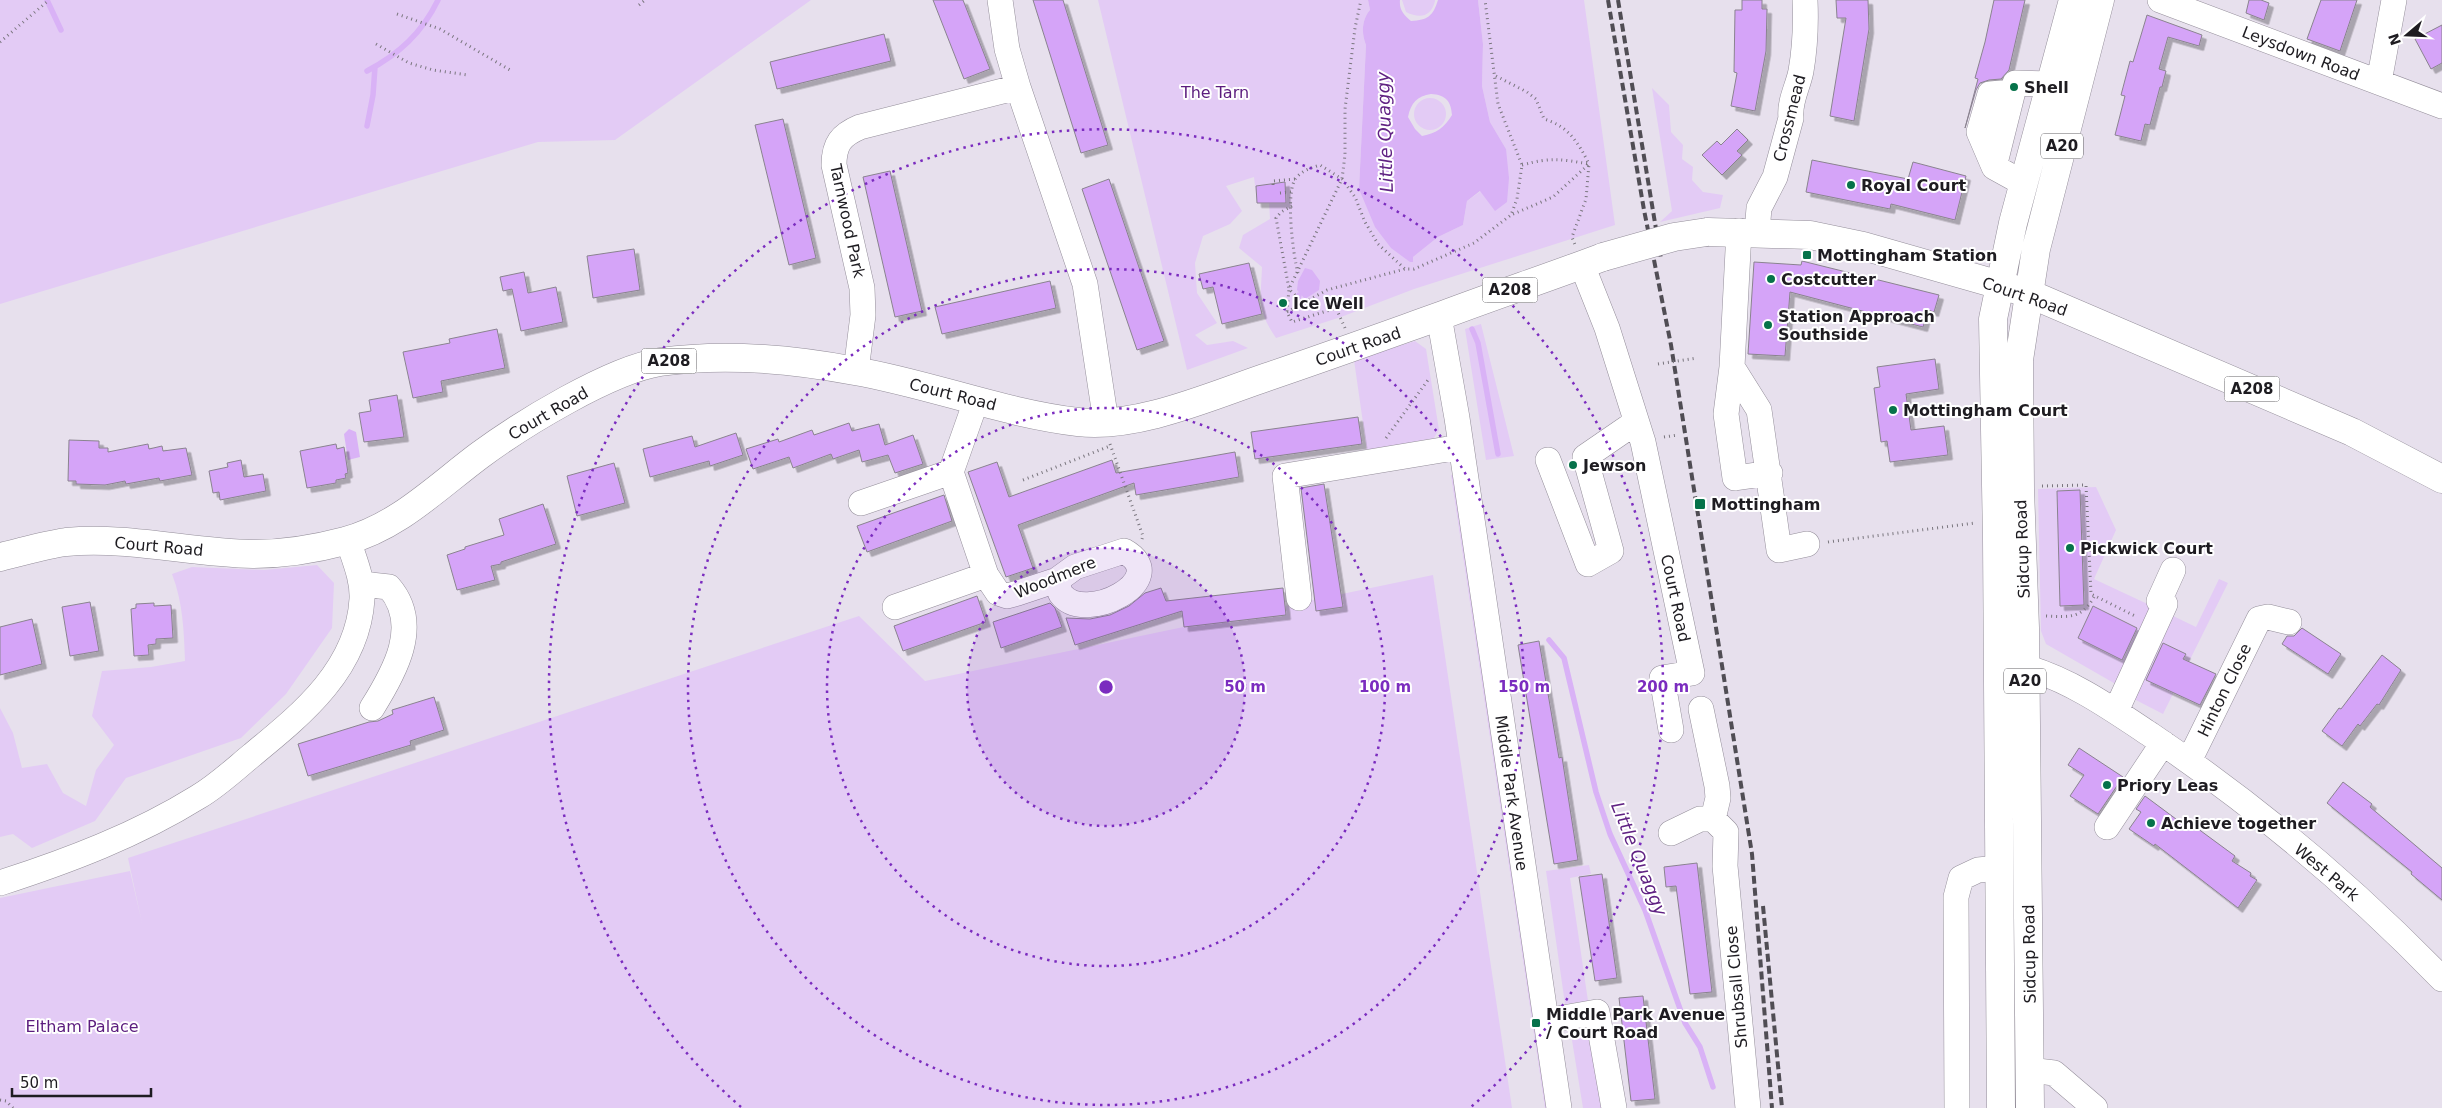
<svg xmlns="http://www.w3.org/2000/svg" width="2442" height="1108" font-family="'DejaVu Sans',sans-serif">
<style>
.green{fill:#e3cbf5;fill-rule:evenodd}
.water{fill:#d9b2f6;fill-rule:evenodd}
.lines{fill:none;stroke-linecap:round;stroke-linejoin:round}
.stream{stroke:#d9b2f6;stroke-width:5.5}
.building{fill:#d5a4f8;stroke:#8a838f;filter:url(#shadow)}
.minor-casing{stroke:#948e9a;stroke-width:26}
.major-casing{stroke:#948e9a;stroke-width:29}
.highway-casing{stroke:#948e9a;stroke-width:29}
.path{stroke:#7a767e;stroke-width:3;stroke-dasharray:1 4;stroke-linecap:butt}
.minor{stroke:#fff;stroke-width:25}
.major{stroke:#fff;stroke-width:28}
.highway{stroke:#fff;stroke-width:28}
.rail{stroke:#504d54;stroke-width:4;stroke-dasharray:8 4;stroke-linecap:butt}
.major-bridge-casing{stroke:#948e9a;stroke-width:29;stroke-linecap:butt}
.path-bridge{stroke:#7a767e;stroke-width:3;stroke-dasharray:1 4;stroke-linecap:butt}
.major-bridge{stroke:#fff;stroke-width:28}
.ring{fill:none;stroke:#7b2cbf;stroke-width:2.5;stroke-dasharray:2.5 5}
.poi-dot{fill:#06724a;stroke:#fff;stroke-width:2}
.labels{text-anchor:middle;stroke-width:4;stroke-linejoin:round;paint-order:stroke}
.shield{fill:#fff;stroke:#626064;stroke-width:1}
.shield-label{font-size:15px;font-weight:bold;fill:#1e1c21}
.street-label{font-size:16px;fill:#1e1c21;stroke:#fff}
.poi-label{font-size:16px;font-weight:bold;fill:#1e1c21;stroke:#fff;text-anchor:start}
.park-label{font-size:16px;fill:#5b1c7e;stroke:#fff}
.water-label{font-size:18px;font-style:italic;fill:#602283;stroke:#fff}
.centre{fill:#7b2cbf;stroke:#fff;stroke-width:2.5}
.ring-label{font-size:15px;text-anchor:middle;font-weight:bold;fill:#7b2cbf;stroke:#fff;stroke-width:4;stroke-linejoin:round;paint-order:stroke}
</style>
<defs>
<filter id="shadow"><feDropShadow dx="4.5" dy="4.5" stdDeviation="0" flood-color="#0004"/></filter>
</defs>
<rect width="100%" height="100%" fill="#e7e0ed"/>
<path class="green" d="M0 0H811L615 140 538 142 0 304Z
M1098 0H1368L1370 10C1362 19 1361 33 1366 45L1359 189 1413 257 1438 237 1463 225 1467 201 1481 191 1506 149 1490 122 1482 86 1483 44 1478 0H1584L1615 225 1414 289 1341 317 1276 338C1256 309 1261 299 1262 267L1239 248 1243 235 1270 219 1269 202 1257 203 1254 177 1226 186 1242 211 1230 224 1203 236 1195 263 1197 293 1217 323 1195 335 1207 345 1233 341 1248 348 1187 370Z
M1402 0H1435V1C1431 17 1420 19 1406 12Z
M1652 88 1669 105 1671 132 1683 145 1682 159 1693 167 1692 180 1703 192 1723 195 1720 208 1660 222 1672 211Z
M1414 114a16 16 0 1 1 32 0a16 16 0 1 1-32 0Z
M1481 324 1514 456 1486 460 1465 329Z
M1415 341 1426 349 1439 430 1434 438 1367 451 1354 360Z
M1451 475 1454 476 1548 1108H1545Z
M2096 487 2116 530 2094 579 2156 608 2119 686 2046 644 2041 631 2038 489ZM2080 490 2084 605 2060 606 2057 491ZM2093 606 2137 628 2122 659 2078 638Z
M317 565 334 583 332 628 286 694 241 738 126 778 95 821 32 848 13 834 0 837V708L13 733 22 768 47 764 63 793 86 806 96 770 114 745 92 716 102 671 151 667 185 661C184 631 183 603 172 574L192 567 264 570Z
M1433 575 1512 1108H0V898L130 871 142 923 128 858 859 616 925 681Z
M2219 579 2228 583 2163 714 2132 698 2171 615 2196 627ZM2163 643 2186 654 2169 690 2146 679Z
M1589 865 1591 874 1570 878 1588 1001 1565 1004 1546 871Z
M1583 1024 1596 1031 1608 1108H1583L1570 1028Z"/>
<path class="water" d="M1368 0H1400C1399 10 1404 15 1411 21 1428 20 1433 16 1438 0H1478L1483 44 1482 86 1490 122 1506 149 1509 178 1507 202 1495 211 1480 191 1467 201 1463 225 1438 237 1413 257V262H1410L1391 248 1375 227 1359 189 1366 45C1361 33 1362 19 1370 10ZM1431 94C1446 95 1451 101 1452 115 1444 128 1437 133 1422 136L1415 129 1408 117C1411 103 1417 96 1431 94Z
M1305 268 1312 270 1320 281 1319 290 1305 299 1297 290 1298 281Z
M349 429 356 432 360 457 348 460 344 434Z"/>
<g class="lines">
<path class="stream" d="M47 0 61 30
M367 71C399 54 422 33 438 0
M367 126 373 95 375 67
M1297 301 1299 295
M1472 329 1478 343 1498 454
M1549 640 1564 658 1596 792 1610 834 1645 910 1685 1023 1700 1047 1713 1087"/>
</g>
<path class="building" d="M933 0H963L990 69 964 79Z
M1033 0H1063L1108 145 1081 153Z
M1742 0H1762V9H1767L1766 51 1755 111 1731 106 1737 73 1734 72 1735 10H1742Z
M1836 0H1868L1869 29 1854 121 1830 116 1846 18H1837Z
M1994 0H2025L2009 70 2001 79 1989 80 1980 83 1976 90 1965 128 1978 79 1975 78 1985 42Z
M2249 0H2261L2269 3 2264 20 2246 13Z
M2321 0H2357L2340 51 2307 39Z
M2147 15 2202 35 2199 46 2168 37 2159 69 2166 71 2162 87H2160L2150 125 2145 124 2141 141 2115 135 2125 96 2121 95 2130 61 2133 62Z
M2442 25V63L2431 69 2415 39Z
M884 34 891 61 777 89 770 62Z
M783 119 816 258 789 265 755 125Z
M1737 129 1748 140 1737 151 1742 155 1722 175 1702 155 1717 141 1721 145Z
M1812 160 1908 179 1913 162 1966 176 1955 220 1891 204 1890 209 1806 192Z
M890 171 922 311 895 317 863 177Z
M1109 179 1164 341 1137 350 1082 189Z
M1285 182 1286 203H1257L1256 186Z
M634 249 640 290 593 298 587 256Z
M1802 261 1939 295 1934 312 1928 310 1923 327 1790 292 1785 356 1748 354 1754 262 1801 265Z
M1249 263 1262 314 1222 324 1213 287 1203 289 1199 274Z
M524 272 528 293 556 287 563 322 521 331 512 289 503 291 500 277Z
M1050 281 1056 308 942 334 935 307Z
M497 329 505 368 441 381 443 392 413 398 403 352 450 343 449 339Z
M1935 359 1939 389 1906 394 1911 430 1944 426 1948 455 1890 462 1887 441 1881 442 1874 388 1880 387 1877 367Z
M397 395 404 437 364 442 359 413 371 411 369 400Z
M1358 417 1362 444 1255 459 1251 432Z
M849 423 852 431 879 424 885 445 913 435 923 464 895 473 888 455 862 462 859 450 833 459 831 454 793 468 789 457 753 469 746 449 778 439 779 442 812 430 814 435Z
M736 433 743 455 710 466 709 461 650 477 643 449 692 436 695 447Z
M69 440 99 441V448H108V452L148 444 149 449 162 446 163 451 186 448 192 475 160 481 159 478 126 484 125 481 105 485 76 484V481H68Z
M336 444 337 449 344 447 348 473 345 474 346 478 336 480V483L307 488 300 451Z
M1235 452 1239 477 1136 495 1134 483 1018 525 1033 568 1006 577 968 472 997 462 1009 497 1112 460 1116 473Z
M241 460 244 477 263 474 266 491 220 500 219 492 213 493 209 471 228 467 227 463Z
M614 463 625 503 577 516 567 476Z
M1324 484 1343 607 1316 611 1301 488Z
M2080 490 2084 605 2060 606 2057 491Z
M944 495 952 521 867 552 857 526Z
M543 504 556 544 501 562V564L491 566 495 580 457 590 447 555 465 549V547L504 535 499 519Z
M1161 588 1166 601 1283 588 1286 615 1184 627 1182 611 1075 645 1066 618 1090 619 1110 615 1129 606 1145 593Z
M977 596 986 622 903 651 894 626Z
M90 602 99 651 70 656 62 607Z
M154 603V606L171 605 173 638 156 639V644L148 645 149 655 134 656 131 609 136 608V604Z
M1050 603 1055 608 1062 627 1001 648 993 622Z
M2093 606 2137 628 2122 660 2078 638Z
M32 619 42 664 0 675V627Z
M2302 628 2341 654 2328 674 2282 644 2287 636H2294Z
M1539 641 1559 758 1562 757 1578 860 1554 864 1518 645Z
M2163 643 2186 654 2183 659 2216 674 2200 705 2146 680Z
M2382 655 2401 670 2379 705 2377 704 2360 726 2358 724 2342 746 2322 731 2339 708 2341 709Z
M434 697 444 730 410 741 411 745 308 776 298 744 369 722 378 721 393 714 392 710Z
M2079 748 2123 777 2098 814 2070 796 2084 775 2068 765Z
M2343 782 2372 804 2370 807 2442 868V900L2411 874 2412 872 2327 803Z
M2145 796 2180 822 2186 820 2235 856 2232 861 2251 873 2250 876 2257 880 2238 908 2155 844 2154 846 2129 829 2141 812 2136 809Z
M1697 863 1712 992 1690 994 1676 886 1666 887 1664 867Z
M1602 874 1617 978 1595 981 1579 877Z
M1643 996 1655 1099 1631 1101 1619 998Z"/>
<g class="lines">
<g class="minor-casing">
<path id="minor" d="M1000 0 1007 49 1018 87
M2160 0 2442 106
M2379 82 2394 0
M1994 167 1979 132 1990 94 2013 92
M2023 183 1994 167 2015 83 2051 84
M1739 231 1732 367 1726 414 1735 478 1770 473
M1757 232 1759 208 1775 177 1791 118C1789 101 1798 87 1801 71 1805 48 1806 23 1805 0
M1582 265 1607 328 1643 442 1692 673 1662 678 1671 730
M1439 316 1457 418 1559 1108
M1732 367 1759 410 1779 550 1807 544
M856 371 863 315 862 288 834 165C834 144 841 135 860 127L1018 87 1085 284 1106 422
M976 401 951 472 986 575 998 593 1007 596 1018 593 1057 580 1075 567 1124 551C1175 579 1084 626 1061 594 1059 591 1058 584 1057 580
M1548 460 1588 564 1611 551 1585 457 1636 422
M861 503 951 472
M361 584 389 587C422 625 394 673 372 708
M1299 598 1285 476 1460 447
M895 607 986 575
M2025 667C2071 680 2112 709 2151 735 2256 806 2354 888 2442 979
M1701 709 1717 786 1718 798 1713 819
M2116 711 2165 604 2159 601 2173 570
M2189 761 2259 619 2268 617 2289 622
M2107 827 2163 743
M1671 833 1700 819H1713L1726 832 1725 866 1748 1108
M0 883C68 861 137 835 198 797 217 786 235 769 252 755 302 714 358 669 362 599 363 579 354 559 348 540
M1546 1021 1597 1012 1614 1108
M2030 1070 2054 1073 2095 1108
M1957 1108 1956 897 1961 878 1978 870 1999 868"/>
</g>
<g class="major-casing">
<path id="major" d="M1707 232 1810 235 1863 246 2028 293 2352 432 2442 479
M0 557C22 552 44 545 66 542 128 536 191 553 253 554 284 554 315 549 345 541 398 527 437 487 480 455 522 424 610 370 660 362 724 353 792 359 855 371 930 384 1002 413 1078 422 1137 429 1211 396 1267 377 1326 357 1384 336 1443 315 1496 295 1550 277 1603 257"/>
</g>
<g class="highway-casing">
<path id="highway" d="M2001 1108 1997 540 1993 319 2013 223 2073 0
M2030 1108 2025 628 2020 489 2019 360 2036 249 2100 0"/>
</g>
<path class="path" d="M639 5 645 0
M397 14 440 29 510 70
M0 42 49 0
M376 44 409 63 433 70 468 75
M1496 76 1527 92 1536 99 1544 119C1568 126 1578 142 1589 164L1553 197 1511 215
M1522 165C1552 157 1559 159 1589 164L1586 199 1572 237 1575 245
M1273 185V181L1295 179
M1280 193 1291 192
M1292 206 1281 212 1276 218 1289 289 1303 303
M1298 273C1293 255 1285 191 1296 178 1303 170 1311 168 1320 165L1342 179 1355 197 1365 222 1378 244 1405 269H1414L1474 243 1511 215 1517 199 1522 165 1498 104 1485 0
M1287 312 1327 290 1405 269
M1345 328 1336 308 1292 322 1287 312 1289 289 1342 179 1345 155V109L1355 28 1361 0
M1664 437 1678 435
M1386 438 1428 380
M1110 444 1143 536 1142 539
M1023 480 1110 446
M2042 486 2086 485 2091 594 2137 617
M1828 542 1975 523
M2046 616C2070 617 2081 619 2094 597
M0 1100 6 1101 13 1108"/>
<use href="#minor" class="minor"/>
<use href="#major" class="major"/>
<use href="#highway" class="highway"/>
<path class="rail" d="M1608 0 1644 210 1671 345 1752 854 1772 1108
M1618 0 1661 259
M1763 906 1782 1108"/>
<g class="major-bridge-casing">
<path id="major-bridge" d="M1603 257 1674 237 1707 232"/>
</g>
<path class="path-bridge" d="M1658 364 1697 358"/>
<use href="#major-bridge" class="major-bridge"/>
</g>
<circle cx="1106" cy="687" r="139" fill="#7b2cbf" fill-opacity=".12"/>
<g class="ring">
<circle cx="1106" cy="687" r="139"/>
<circle cx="1106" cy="687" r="279"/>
<circle cx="1106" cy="687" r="418"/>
<path d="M741 1107A557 557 0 1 1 1471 1107"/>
</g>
<g class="poi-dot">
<circle cx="2014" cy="87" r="5"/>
<circle cx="1851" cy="185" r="5"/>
<rect x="1802" y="250" width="10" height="10" rx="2.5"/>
<circle cx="1771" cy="279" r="5"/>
<circle cx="1283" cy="303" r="5"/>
<circle cx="1768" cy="325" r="5"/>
<circle cx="1893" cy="410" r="5"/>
<circle cx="1573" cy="465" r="5"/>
<rect x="1694" y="498" width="12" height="12" rx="2.5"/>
<circle cx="2070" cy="548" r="5"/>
<circle cx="2107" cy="785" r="5"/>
<circle cx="2151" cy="823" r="5"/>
<rect x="1531" y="1018" width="10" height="10" rx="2.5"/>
</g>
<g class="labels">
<g class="shield">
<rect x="2041" y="133.5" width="42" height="25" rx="4"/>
<rect x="1482.5" y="277.5" width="55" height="25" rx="4"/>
<rect x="641.5" y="348.5" width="55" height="25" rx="4"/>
<rect x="2224.5" y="376.5" width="55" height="25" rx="4"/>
<rect x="2004" y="668.5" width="42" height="25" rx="4"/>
</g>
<g class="shield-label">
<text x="2062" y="151">A20</text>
<text x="1510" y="295">A208</text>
<text x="669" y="366">A208</text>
<text x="2252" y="394">A208</text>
<text x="2025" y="686">A20</text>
</g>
<g class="street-label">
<text transform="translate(2301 53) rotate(21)" y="6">Leysdown Road</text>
<text transform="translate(1789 118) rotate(-76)" y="6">Crossmead</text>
<text transform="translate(848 221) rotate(78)" y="6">Tarnwood Park</text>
<text transform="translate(2025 296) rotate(19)" y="6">Court Road</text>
<text transform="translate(1358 346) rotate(-19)" y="6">Court Road</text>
<text transform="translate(953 394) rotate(14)" y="6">Court Road</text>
<text transform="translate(548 413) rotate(-30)" y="6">Court Road</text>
<text transform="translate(159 546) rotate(5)" y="6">Court Road</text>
<text transform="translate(2022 549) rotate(-92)" y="6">Sidcup Road</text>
<text transform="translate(1055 577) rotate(-22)" y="6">Woodmere</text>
<text transform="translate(1676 598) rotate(78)" y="6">Court Road</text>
<text transform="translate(2224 690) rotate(-64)" y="6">Hinton Close</text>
<text transform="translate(1512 793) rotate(82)" y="6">Middle Park Avenue</text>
<text transform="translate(2327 872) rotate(40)" y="6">West Park</text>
<text transform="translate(2029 954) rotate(-91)" y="6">Sidcup Road</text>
<text transform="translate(1736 987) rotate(-95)" y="6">Shrubsall Close</text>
</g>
<g class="poi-label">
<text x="2024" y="93">Shell</text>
<text x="1861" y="191">Royal Court</text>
<text x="1817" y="261">Mottingham Station</text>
<text x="1781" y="285">Costcutter</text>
<text x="1293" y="309">Ice Well</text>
<text x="1778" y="322">Station Approach<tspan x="1778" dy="18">Southside</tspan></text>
<text x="1903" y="416">Mottingham Court</text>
<text x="1583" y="471">Jewson</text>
<text x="1711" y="510">Mottingham</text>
<text x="2080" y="554">Pickwick Court</text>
<text x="2117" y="791">Priory Leas</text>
<text x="2161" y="829">Achieve together</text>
<text x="1546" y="1020">Middle Park Avenue<tspan x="1546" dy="18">/ Court Road</tspan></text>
</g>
<g class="park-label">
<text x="1215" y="98">The Tarn</text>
<text x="82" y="1032">Eltham Palace</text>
</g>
<g class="water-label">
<text transform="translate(1385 132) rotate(-92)" y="6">Little Quaggy</text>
<text transform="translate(1639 859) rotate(68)" y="6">Little Quaggy</text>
</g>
</g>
<circle cx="1106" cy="687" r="8" class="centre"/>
<g class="ring-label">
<text x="1245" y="692">50 m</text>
<text x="1385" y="692">100 m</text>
<text x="1524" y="692">150 m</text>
<text x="1663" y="692">200 m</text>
</g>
<g transform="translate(2407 35) rotate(251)" stroke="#ffffff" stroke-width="4" paint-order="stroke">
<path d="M0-4L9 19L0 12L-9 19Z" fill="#1e1c21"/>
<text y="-8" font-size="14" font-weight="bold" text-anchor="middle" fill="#1e1c21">N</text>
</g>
<path d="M12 1088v8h139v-8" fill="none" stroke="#1e1c21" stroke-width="2.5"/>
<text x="20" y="1088" font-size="15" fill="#1e1c21" stroke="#ffffff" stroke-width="4" paint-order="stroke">50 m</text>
</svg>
